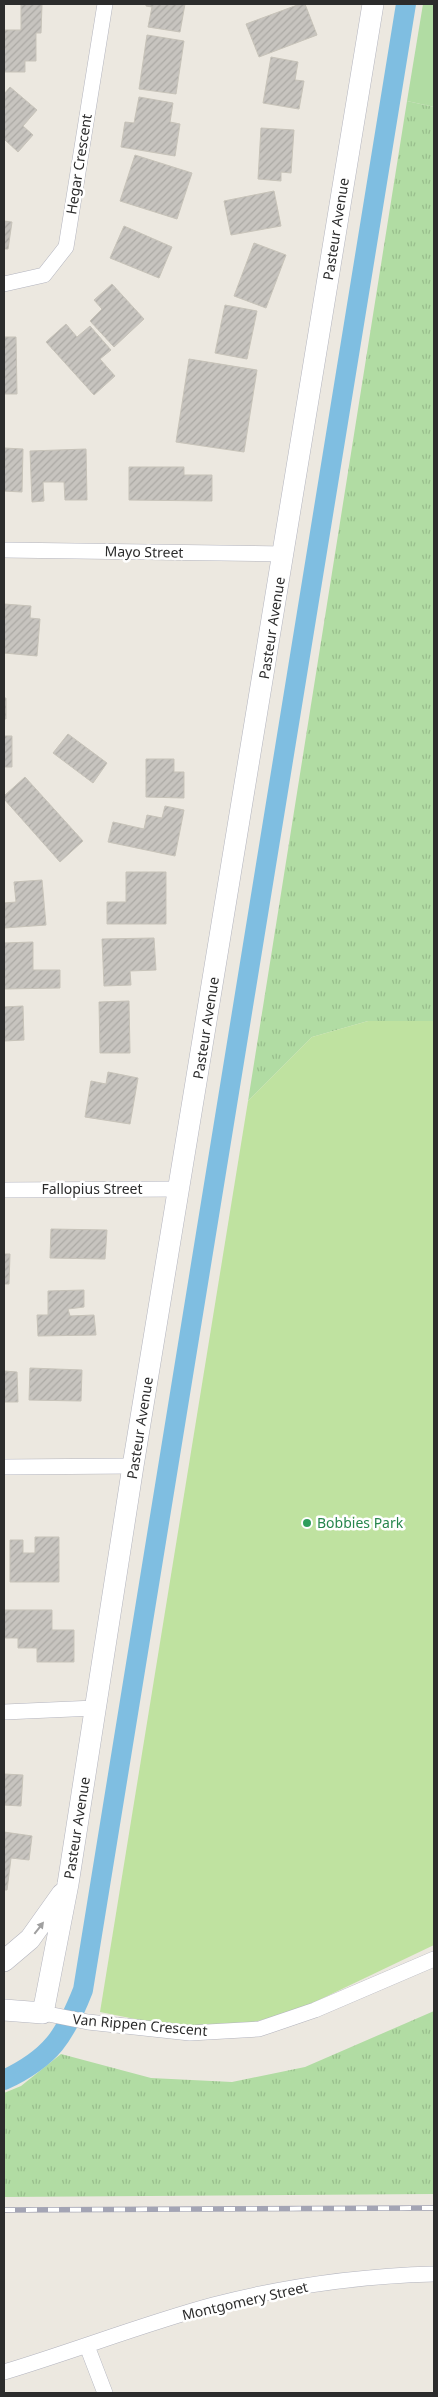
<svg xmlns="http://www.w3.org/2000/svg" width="438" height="2397" font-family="'Noto Sans',sans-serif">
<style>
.grass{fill:url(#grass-tufts)}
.park{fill:#b1dca3}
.pitch{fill:#bfe2a0}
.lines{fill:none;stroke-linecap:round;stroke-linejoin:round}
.canal{stroke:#7fbee1;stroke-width:20}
.building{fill:url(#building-hatch);stroke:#c7c3b9}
.street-casing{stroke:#b3b4be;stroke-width:16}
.secondary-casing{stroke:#b3b4be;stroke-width:22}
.street{stroke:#fff;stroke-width:15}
.secondary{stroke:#fff;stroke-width:21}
.rail-casing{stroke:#a3a4b4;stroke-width:5.5}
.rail{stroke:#fff;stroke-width:4;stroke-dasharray:11;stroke-linecap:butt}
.oneway{fill:#a0a0a0}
.leisure-dot{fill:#2e9e5b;stroke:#fff;stroke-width:2}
.labels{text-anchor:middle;stroke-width:5;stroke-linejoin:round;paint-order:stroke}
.street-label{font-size:14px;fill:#2c2c2c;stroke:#fff}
.leisure-label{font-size:14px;fill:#27864d;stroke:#fff;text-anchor:start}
</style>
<defs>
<pattern id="grass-tufts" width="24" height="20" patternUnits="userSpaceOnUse" patternTransform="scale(1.25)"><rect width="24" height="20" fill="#b1dca3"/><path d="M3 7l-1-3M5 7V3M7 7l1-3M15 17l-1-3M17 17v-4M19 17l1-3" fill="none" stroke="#98bd8c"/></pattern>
<pattern id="building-hatch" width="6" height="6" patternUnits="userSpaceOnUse" patternTransform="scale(1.25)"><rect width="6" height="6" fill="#c7c4bf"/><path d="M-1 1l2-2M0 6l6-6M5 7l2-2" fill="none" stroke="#aba9a4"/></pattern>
</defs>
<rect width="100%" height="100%" fill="#ece8e0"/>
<path class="grass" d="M407 101 434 107V1021H368L312 1037 248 1101Z
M434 2011V2194L4 2197V2093L21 2086 61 2054 151 2078 232 2082 305 2067Z"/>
<path class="park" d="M423 4H434V107L407 101Z"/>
<path class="pitch" d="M368 1021H434V1945L298 2010 239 2026H170L100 2012 248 1101 312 1037Z"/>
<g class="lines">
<path class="canal" d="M4 2080C51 2058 65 2036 83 1990L406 4"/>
</g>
<path class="building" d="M21 4H42L41 33H36V61H25V72H4V30H21Z
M146 4H185L180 32 148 27 152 7 146 6Z
M300 4H305L317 35 259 57 246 24Z
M147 35 184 41 176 94 139 89Z
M271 57 298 62 295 80 304 81 299 109 263 103Z
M10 87 37 110 23 126 33 135 18 152 4 139V94Z
M139 97 173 103 170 122 180 124 175 156 121 147 125 122 134 123Z
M261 128 294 130 291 173 281 172V181L258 179Z
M135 155 192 173 177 219 120 201Z
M274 191 281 226 231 235 224 201Z
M4 221 12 222 8 249H4Z
M124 226 172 247 159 278 110 258Z
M254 243 286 255 266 308 234 296Z
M112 284 144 319 114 347 90 321 102 309 94 300Z
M225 305 257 311 247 359 215 353Z
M66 324 77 337 90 326 111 350 100 359 115 376 94 395 46 342Z
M4 337H16L17 394H4Z
M189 359 257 370 244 452 176 442Z
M4 448 23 449 22 492 4 491Z
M86 449 87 500H65L64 482H43L44 501 32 502 30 451Z
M129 467H184V475H212V501L129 500Z
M4 604 31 606 30 618 40 619 37 656 4 653Z
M4 698H6V719H4Z
M68 734 107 763 93 783 53 753Z
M4 736H12V767H4Z
M146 759H174V772H184V798L146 797Z
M25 777 83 841 60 862 4 799V796Z
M165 806 184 810 175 856 108 842 113 822 144 829 147 815 162 818Z
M126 872H166V924H107V902H126Z
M42 880 46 925 4 928V903L16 902 14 882Z
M154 938 156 970 130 971 131 985 104 986 102 939Z
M33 942V970H60V988L4 989V943Z
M129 1001 130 1053H100L99 1002Z
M23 1006 24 1040 4 1041V1007Z
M108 1072 138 1078 130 1124 85 1117 91 1081 106 1084Z
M51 1229 107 1230 105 1259 50 1258Z
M4 1254H10L9 1284H4Z
M84 1290V1307L68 1309 70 1316 94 1315 96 1335 38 1336 37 1315H48V1291Z
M30 1368 82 1370 81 1401 29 1400Z
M4 1371 17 1372 18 1402H4Z
M35 1537H59V1582H10V1540H23V1553H35Z
M4 1610H52V1630H74V1662H37V1648H18V1638H4Z
M4 1774 23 1775 21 1806 4 1805Z
M4 1832 32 1836 29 1860 11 1858 7 1890H4Z"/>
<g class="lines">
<g class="street-casing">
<path id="street" d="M4 284 44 275 66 247 105 4
M4 550 284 554
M4 1190 180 1189
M4 1467 133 1466
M4 1712 95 1708
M43 2013 88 2022 190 2033 259 2029 315 2010 434 1959
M87 2346 105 2393
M4 2372C74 2351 143 2324 213 2305 286 2286 360 2276 434 2274"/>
</g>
<g class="secondary-casing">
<path id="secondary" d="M4 1961 30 1939 62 1894
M4 2010 43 2013 68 1884 133 1466 373 4"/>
</g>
<use href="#street" class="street"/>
<use href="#secondary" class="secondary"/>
<g class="rail-casing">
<path id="rail" d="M4 2210 434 2208"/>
</g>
<use href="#rail" class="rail"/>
</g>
<defs><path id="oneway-solid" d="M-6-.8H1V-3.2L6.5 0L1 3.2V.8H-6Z" transform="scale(1.25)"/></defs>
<use class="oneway" href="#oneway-solid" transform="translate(39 1928) rotate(-52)"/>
<circle class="leisure-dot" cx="307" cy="1523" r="5"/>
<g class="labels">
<g class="street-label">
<text transform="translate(79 164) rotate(-81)" y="5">Hegar Crescent</text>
<text transform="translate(336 229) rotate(-81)" y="5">Pasteur Avenue</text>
<text transform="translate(144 552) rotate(1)" y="5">Mayo Street</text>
<text transform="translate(272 628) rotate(-81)" y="5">Pasteur Avenue</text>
<text transform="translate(206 1028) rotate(-81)" y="5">Pasteur Avenue</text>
<text x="92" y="1194">Fallopius Street</text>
<text transform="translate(140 1428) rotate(-81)" y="5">Pasteur Avenue</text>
<text transform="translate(77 1828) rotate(-81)" y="5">Pasteur Avenue</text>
<text transform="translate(140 2025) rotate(5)" y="5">Van Rippen Crescent</text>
<text transform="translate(245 2301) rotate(-13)" y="5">Montgomery Street</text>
</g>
<g class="leisure-label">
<text x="317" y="1528">Bobbies Park</text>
</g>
</g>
<rect width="438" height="2397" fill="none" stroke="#2c2c2c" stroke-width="10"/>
</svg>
